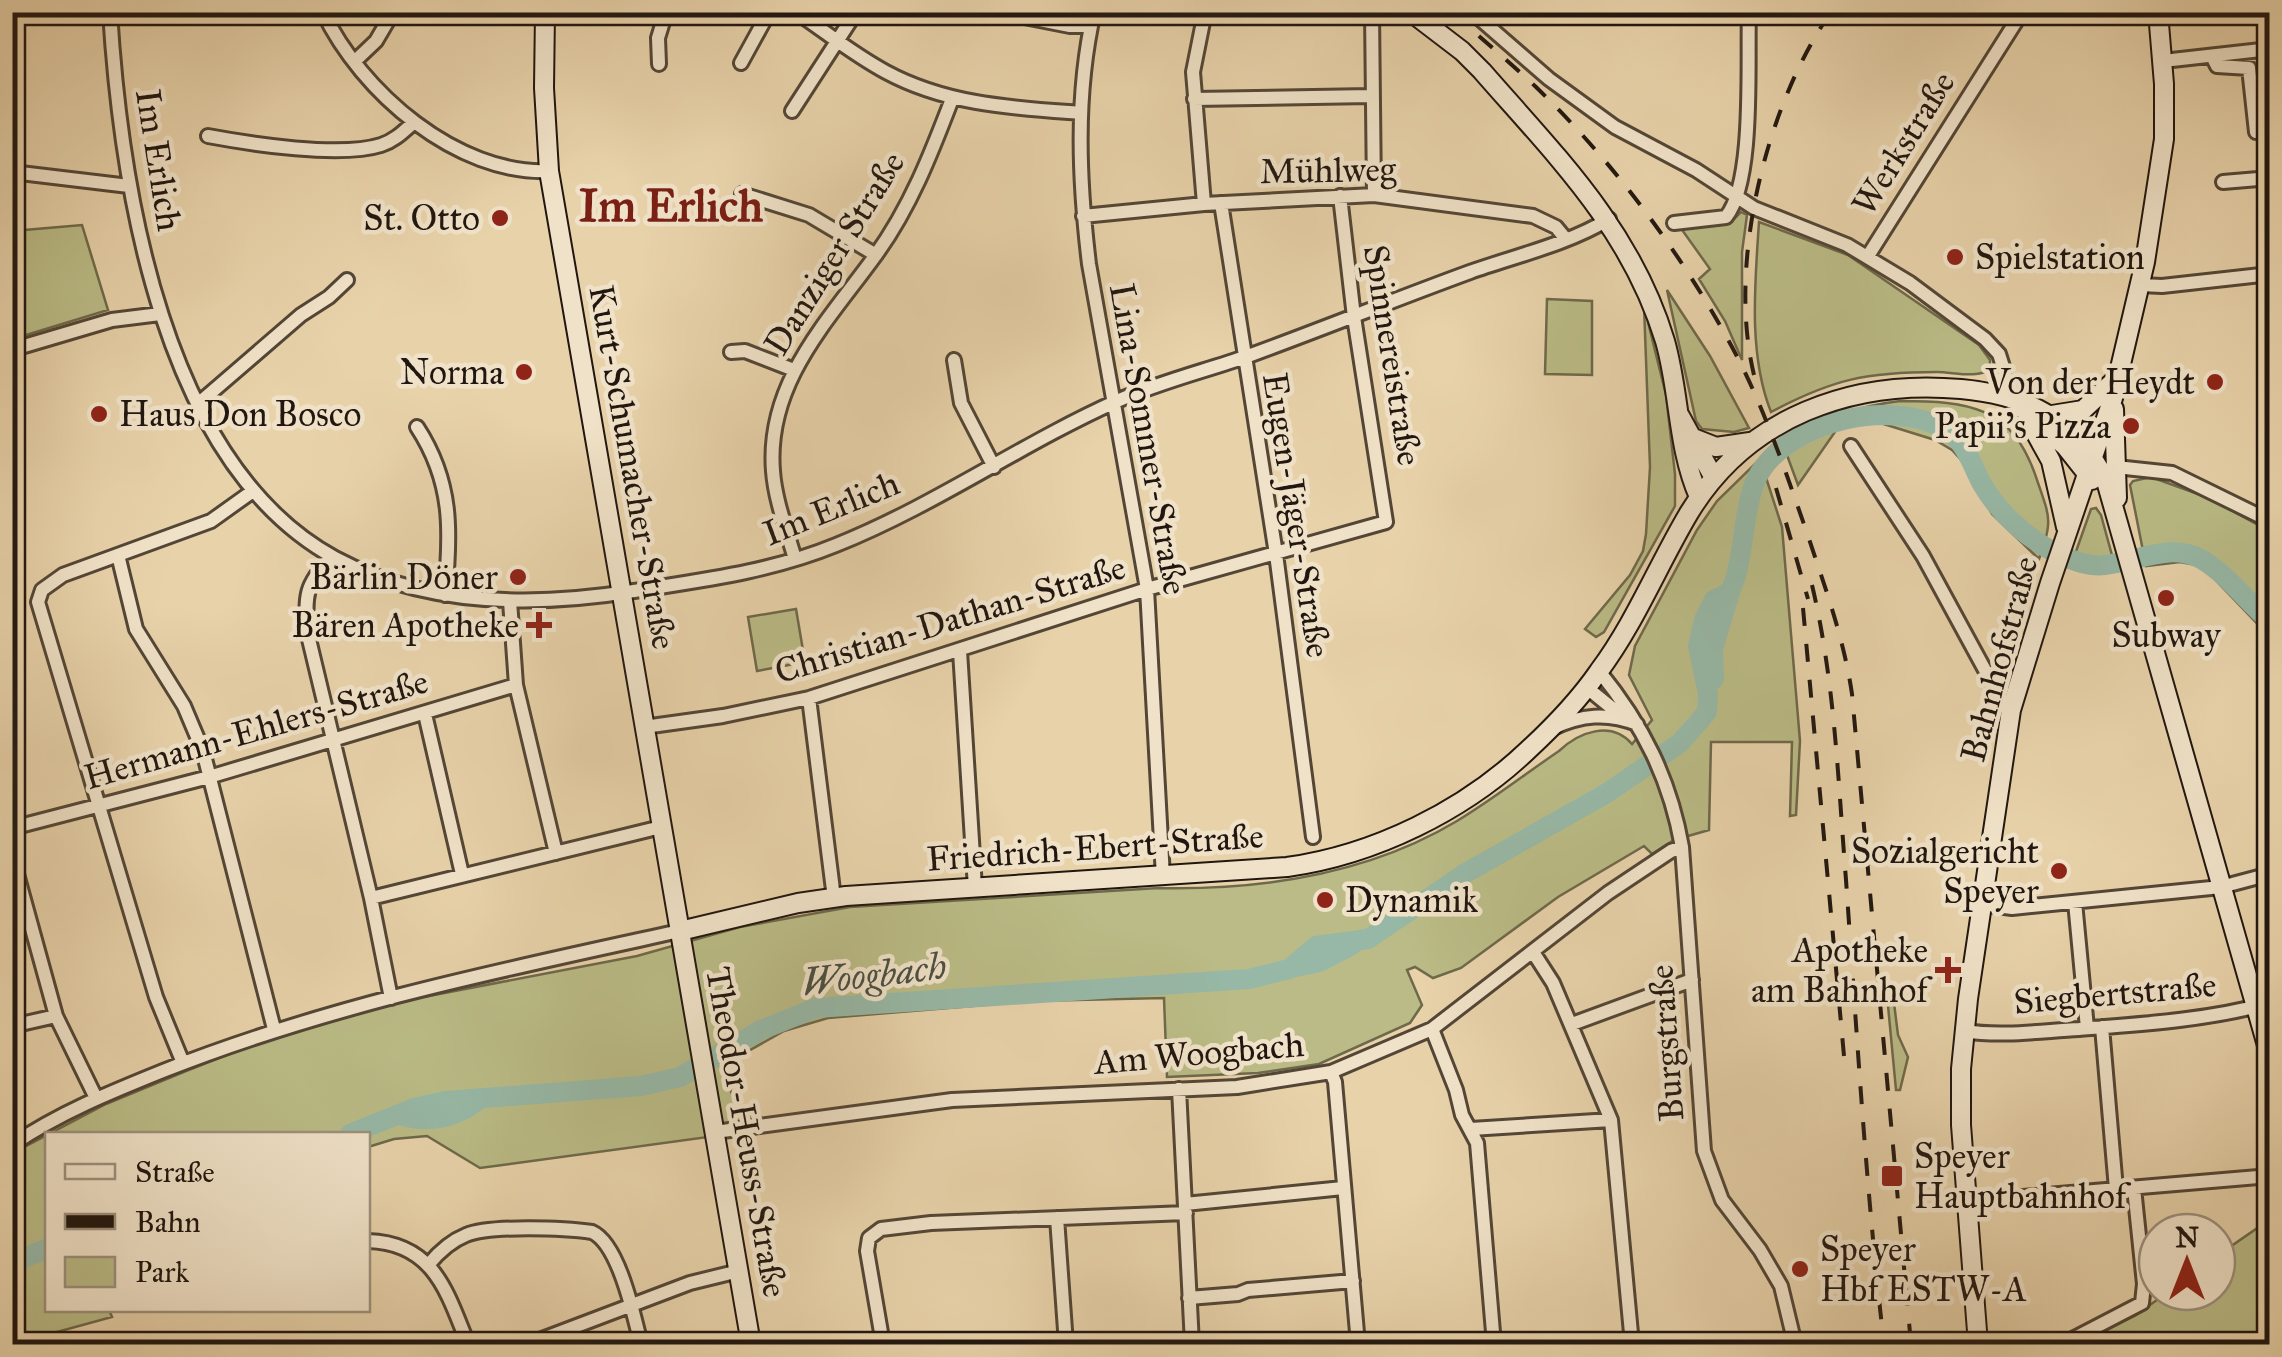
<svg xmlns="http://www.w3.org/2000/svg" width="2282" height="1357" font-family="'IM FELL Great Primer',serif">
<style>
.green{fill:#babb86;stroke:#6e694b;stroke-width:2.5}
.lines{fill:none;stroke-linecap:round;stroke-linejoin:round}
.river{stroke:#97b8a6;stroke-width:20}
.street-casing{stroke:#534636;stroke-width:18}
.secondary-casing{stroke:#211710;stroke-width:22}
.street{stroke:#f0e2c8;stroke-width:12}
.secondary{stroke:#f0e2c8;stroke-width:18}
.rail{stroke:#211710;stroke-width:4;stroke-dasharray:18 18;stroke-linecap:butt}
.poi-dot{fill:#8f2418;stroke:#f0e2c8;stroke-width:4}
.labels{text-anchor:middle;stroke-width:9;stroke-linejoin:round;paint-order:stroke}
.street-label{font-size:35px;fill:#211710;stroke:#f0e2c8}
.poi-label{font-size:35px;fill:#211710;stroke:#f0e2c8;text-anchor:end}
.water-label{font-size:38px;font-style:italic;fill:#4a4f44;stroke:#f0e2c8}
.district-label{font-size:45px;font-weight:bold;fill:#7a1f14;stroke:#f0e2c8}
</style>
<rect width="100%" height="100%" fill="#e8d2aa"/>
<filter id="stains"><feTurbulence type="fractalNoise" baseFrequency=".002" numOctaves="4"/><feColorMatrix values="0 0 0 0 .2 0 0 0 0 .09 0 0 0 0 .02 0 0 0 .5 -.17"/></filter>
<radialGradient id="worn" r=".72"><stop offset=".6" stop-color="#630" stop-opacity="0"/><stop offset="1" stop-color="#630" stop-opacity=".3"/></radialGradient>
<path class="green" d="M1741 212 1747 215 1742 252V360L1725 321 1699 279 1710 269 1680 227 1732 221Z
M1759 222 1848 255 1979 345 1990 360V369C1977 379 1954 372 1937 372 1867 372 1833 379 1771 412 1748 354 1755 283 1759 222Z
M82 225 108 310 13 339V231Z
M1667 290 1710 356 1749 428 1734 432 1702 429 1696 421Z
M1547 299 1592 301V375L1545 374Z
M1644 306 1666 395 1675 474V506L1604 632 1596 637 1585 629 1630 575 1643 551 1646 534 1650 467Z
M1900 401C1969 401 2012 406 2036 477 2049 516 2054 519 2039 559L1992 514 1963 462 1952 450 1935 440 1874 421H1855L1837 429 1798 485 1781 439C1820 420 1857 406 1900 401Z
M1760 459 1782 527 1800 741 1796 815 1790 816 1792 742H1711L1709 830 1674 840 1652 854 1644 846 1558 897 1461 968 1433 978 1415 967 1407 970 1422 1005 1410 1023 1319 1064 1258 1073 1167 1077 1164 998 1033 1001 828 1018 784 1031 720 1067 733 1096 749 1114 752 1131 480 1168 427 1136 394 1139 368 1147V1134H48V1310H109L112 1317 13 1344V1153L106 1104 186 1071 277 1035 392 1003 637 956 740 927 850 907 1159 888C1261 890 1367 875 1457 821 1492 800 1525 774 1559 751 1579 732 1611 720 1632 744L1652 720 1629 675 1635 646 1697 530 1717 501Z
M2151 477 2209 498 2269 531V636L2202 566 2180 562 2146 566 2130 485 2133 481Z
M2096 508 2101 515 2113 559 2097 561 2074 557 2091 509Z
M796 609 805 662 757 671 748 617Z
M1887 995H1893L1898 1035 1908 1057 1900 1090H1896Z
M2269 1220V1344H2079L2136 1315 2168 1292H2217V1256Z"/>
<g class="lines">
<path class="river" d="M1714 679 1713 649 1730 592
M1291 968 1319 962 1352 945
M400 1115C429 1124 456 1118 480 1099
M350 1134 414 1108 445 1101 641 1086 680 1077 761 1030 816 1008 1249 979 1289 969 1316 946 1368 939 1464 874 1607 793 1680 743 1707 712 1708 694 1698 646 1704 620 1714 600 1730 592 1735 579C1744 550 1744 509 1755 482 1782 419 1905 392 1956 438 1968 449 1974 470 1982 484 2000 515 2029 540 2060 555 2074 561 2089 567 2105 565 2136 562 2170 542 2201 559 2227 574 2247 602 2270 621
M12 1263 48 1248"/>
<g class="street-casing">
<path id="street" d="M110 12C121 189 163 464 335 558 426 607 534 607 634 591 703 580 770 572 836 545 934 506 1021 444 1117 401 1159 382 1205 371 1248 356 1322 329 1396 299 1470 272 1515 256 1568 244 1609 219
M323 12C361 92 457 175 549 171
M796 12C826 32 854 55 886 72 947 105 1014 108 1081 113
M999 12 1070 26H1091
M1094 12C1075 95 1079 181 1089 264L1147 589 1163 877
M1372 12 1374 195
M1472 12 1549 79 1615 127 1696 170 1754 208 1847 245 1910 283 1985 339 1999 354 2005 373 2002 397
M2212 56 2217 66 2249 68 2256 132
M355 61 376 41 393 12
M2163 61 2270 49
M741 63 769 12
M659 64 658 38 666 12
M1194 99 1371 96
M792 111 856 12
M208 136C251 144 340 158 381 145 394 141 403 132 413 123
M12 172 129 186
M2223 182 2270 178
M742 194 809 215 876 255
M1221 203 1276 554 1313 837
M1204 204 1193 72 1205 12
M1083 216 1204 204 1374 195 1533 216 1556 227 1565 238
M1674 223 1726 217C1755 181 1747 61 1749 12
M1868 256 2022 12
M2141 285 2162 286 2270 274
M14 349 112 320 160 314
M731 352 745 351 794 370
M954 360 961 403 994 467
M199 403 301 315 329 297 347 280
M417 427C453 482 451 532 445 595
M1851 446 1923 556 2004 705 2011 710
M2116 467 2172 473 2270 521
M118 555 136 629 184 706 203 751 274 1029
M332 557C304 585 305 596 308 635L371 898 391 998
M795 559C787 531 775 500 773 471 766 383 828 321 875 256 910 208 931 154 952 99
M510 601 516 685 556 853
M960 651 975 888
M1599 671C1643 725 1670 779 1682 847L1704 1151 1722 1200 1760 1250 1781 1286 1795 1344
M1586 687 1623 717
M809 698 834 898
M425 714 462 874
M644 727 723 716 809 698 1147 589 1386 522 1354 317 1340 196
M1553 728C1581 715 1607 712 1637 724
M12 828 209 777 516 685
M12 856 56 1016 96 1098
M371 898 661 827
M2075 902 2087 1028
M1982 904 2012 908 2221 887 2270 874
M1533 952 1553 983 1611 1120 1632 1344
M1572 1024 1692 980
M12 1026 56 1016
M2102 1027 2116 1189
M1432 1029 1456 1090 1462 1115 1477 1143 1494 1344
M1964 1031C2002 1037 2041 1031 2079 1029 2144 1024 2207 1020 2270 1003
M183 1063 156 997 38 602 42 590 63 575 211 521 253 491
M1331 1072 1335 1082 1358 1344
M1179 1089 1192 1344
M1471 1129 1611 1120
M715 1132 952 1100 1237 1087 1331 1072 1432 1029 1608 893 1671 851 1682 847
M12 1145C59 1113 111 1092 163 1071 329 1005 506 969 680 931
M1965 1202 2270 1176
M1185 1204 1343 1188
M1057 1218 1066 1344
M368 1241C434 1243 447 1292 468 1344
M429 1264C439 1252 451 1241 466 1235 490 1225 566 1228 592 1232 619 1244 634 1316 641 1344
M1189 1298 1238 1294 1248 1290 1353 1281
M529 1344 690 1283 739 1271
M883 1344 867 1251 869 1238 881 1229 931 1223 1186 1213
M2063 1344 2142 1303 2144 1284 2134 1188"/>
</g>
<g class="secondary-casing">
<path id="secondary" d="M545 12 544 88 549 171 751 1344
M1411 12 1462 51 1482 71C1557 157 1631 229 1665 341 1680 393 1677 447 1699 497
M2020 406 2065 446 2092 480
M2114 409 2117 498
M2052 415 2083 410 2115 380
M1680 416 1714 478
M2029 421 2051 461 2066 527
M1693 438 1716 447 1750 442
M680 931 798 903 846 896 1287 867C1374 855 1464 811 1528 750 1554 726 1579 700 1599 671 1635 623 1658 565 1689 513 1747 417 1852 379 1961 389 2029 395 2075 420 2106 481L2270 1056
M1978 1344 1961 1125V1069L1968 999 2011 710 2050 583 2113 398 2145 262 2164 139V84L2158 12"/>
</g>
<use href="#street" class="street"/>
<use href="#secondary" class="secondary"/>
<path class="rail" d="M1452 12C1480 38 1510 62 1537 88 1611 160 1676 246 1726 336 1761 398 1784 467 1807 533 1825 587 1844 639 1852 694L1911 1344
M1754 375C1727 264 1766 105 1831 12
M1776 488 1808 599
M1812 585C1835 682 1838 781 1846 880 1857 1035 1866 1190 1884 1344
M1803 608 1844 1056"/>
</g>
<g class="poi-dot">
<circle cx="500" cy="218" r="10"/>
<circle cx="1955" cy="257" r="10"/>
<circle cx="524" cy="372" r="10"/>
<circle cx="2215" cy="382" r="10"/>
<circle cx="99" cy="414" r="10"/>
<circle cx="2131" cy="426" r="10"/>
<circle cx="518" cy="577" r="10"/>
<circle cx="2166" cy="598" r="10"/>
<path d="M534 610h10v10h10v10h-10v10h-10v-10h-10v-10h10z"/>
<circle cx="2059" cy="871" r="10"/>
<circle cx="1325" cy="900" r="10"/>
<path d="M1943 955h10v10h10v10h-10v10h-10v-10h-10v-10h10z"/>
<rect x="1880" y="1164" width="24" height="24" rx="5"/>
<circle cx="1800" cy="1269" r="10"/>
</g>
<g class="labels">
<g class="street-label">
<text transform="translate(1903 143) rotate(-58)" y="12">Werkstraße</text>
<text transform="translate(159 160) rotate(81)" y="12">Im Erlich</text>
<text transform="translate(1328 170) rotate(-1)" y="12">Mühlweg</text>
<text transform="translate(834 253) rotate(-58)" y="12">Danziger Straße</text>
<text transform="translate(1393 355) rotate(81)" y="12">Spinnereistraße</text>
<text transform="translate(1149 439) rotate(80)" y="12">Lina-Sommer-Straße</text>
<text transform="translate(633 467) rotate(80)" y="12">Kurt-Schumacher-Straße</text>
<text transform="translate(831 508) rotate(-22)" y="12">Im Erlich</text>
<text transform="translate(1297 515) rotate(81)" y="12">Eugen-Jäger-Straße</text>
<text transform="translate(950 619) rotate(-17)" y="12">Christian-Dathan-Straße</text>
<text transform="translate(1999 659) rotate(-75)" y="12">Bahnhofstraße</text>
<text transform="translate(256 729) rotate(-16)" y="12">Hermann-Ehlers-Straße</text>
<text transform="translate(1095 847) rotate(-4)" y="12">Friedrich-Ebert-Straße</text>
<text transform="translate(2115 993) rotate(-5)" y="12">Siegbertstraße</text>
<text transform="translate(1666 1043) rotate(-94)" y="12">Burgstraße</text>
<text transform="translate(1199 1053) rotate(-5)" y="12">Am Woogbach</text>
<text transform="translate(747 1132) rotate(80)" y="12">Theodor-Heuss-Straße</text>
</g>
<g class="poi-label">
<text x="480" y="230">St. Otto</text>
<text x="1975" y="269" text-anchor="start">Spielstation</text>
<text x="504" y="384">Norma</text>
<text x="2195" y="394">Von der Heydt</text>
<text x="119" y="426" text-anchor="start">Haus Don Bosco</text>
<text x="2111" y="438">Papii's Pizza</text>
<text x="498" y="589">Bärlin Döner</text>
<text x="519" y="637">Bären Apotheke</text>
<text x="2166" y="647" text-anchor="middle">Subway</text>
<text x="2039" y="863">Sozialgericht<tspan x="2039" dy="40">Speyer</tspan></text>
<text x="1345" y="912" text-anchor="start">Dynamik</text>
<text x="1928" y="962">Apotheke<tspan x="1928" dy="40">am Bahnhof</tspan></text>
<text x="1914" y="1168" text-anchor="start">Speyer<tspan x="1914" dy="40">Hauptbahnhof</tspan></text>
<text x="1820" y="1261" text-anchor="start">Speyer<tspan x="1820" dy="40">Hbf ESTW-A</tspan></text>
</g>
<g class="water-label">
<text transform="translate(874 974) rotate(-7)" y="13">Woogbach</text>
</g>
<g class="district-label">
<text x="671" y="221">Im Erlich</text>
</g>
</g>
<rect width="2282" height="1357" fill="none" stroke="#e8d2aa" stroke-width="50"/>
<rect x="15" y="15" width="2252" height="1327" fill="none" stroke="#211710" stroke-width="5"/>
<rect x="25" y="25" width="2232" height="1307" fill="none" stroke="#211710" stroke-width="2.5"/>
<rect x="45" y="1132" width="325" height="180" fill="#f0e2c8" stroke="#9d917e" stroke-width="2.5"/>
<rect x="65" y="1164" width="50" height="15" fill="#f0e2c8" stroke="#9d917e" stroke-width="2.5"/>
<text x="135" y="1182" font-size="30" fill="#211710">Straße</text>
<rect x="65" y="1214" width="50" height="15" fill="#211710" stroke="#9d917e" stroke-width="2.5"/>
<text x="135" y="1232" font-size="30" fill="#211710">Bahn</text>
<rect x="65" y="1257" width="50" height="30" fill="#babb86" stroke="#9d917e" stroke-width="2.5"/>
<text x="135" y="1282" font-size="30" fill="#211710">Park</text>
<g transform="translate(2187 1262)"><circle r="48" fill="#f0e2c8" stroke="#9d917e" stroke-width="2.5"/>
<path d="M0-8L18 38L0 25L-18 38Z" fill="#8f2418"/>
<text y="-15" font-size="28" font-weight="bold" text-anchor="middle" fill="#211710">N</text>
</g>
<rect width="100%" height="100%" filter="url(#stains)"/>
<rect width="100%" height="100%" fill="url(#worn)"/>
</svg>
